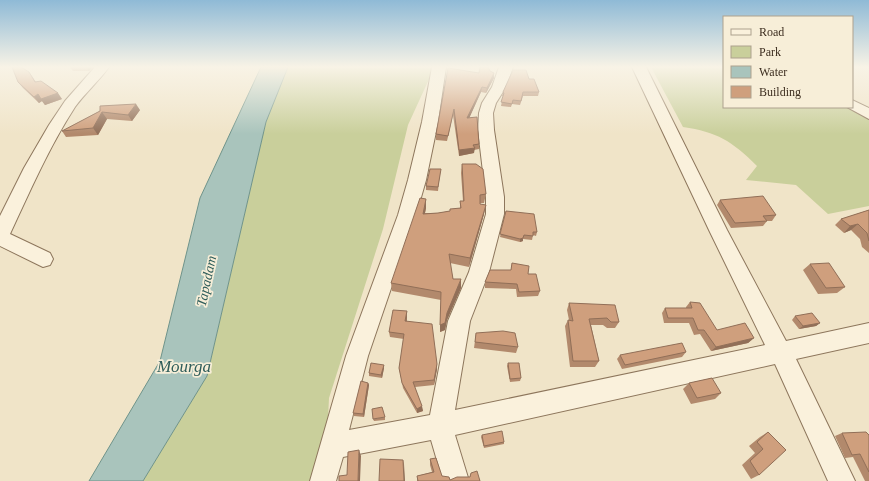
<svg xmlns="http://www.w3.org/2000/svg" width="869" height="481" font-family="Georgia,serif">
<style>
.green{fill:#c9cf9b}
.water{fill:#a9c4bc;stroke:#6f938a}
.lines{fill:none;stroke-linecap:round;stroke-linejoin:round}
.minor-casing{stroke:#8d765c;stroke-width:2}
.minor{fill:#faf1dc;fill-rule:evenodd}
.wall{fill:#b2896c}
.shaded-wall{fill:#916f58}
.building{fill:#cf9f7d;stroke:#916f58}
.labels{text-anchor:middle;stroke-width:3.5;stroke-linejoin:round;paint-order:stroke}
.water-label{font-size:14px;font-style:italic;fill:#2f5d5a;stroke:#f7eed8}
.near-water-label{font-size:17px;font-style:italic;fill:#2f5d5a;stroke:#f7eed8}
</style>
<rect width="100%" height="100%" fill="#f0e4c8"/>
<path class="green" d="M288 67H433L430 77 408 125 383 229 329 398 325 481H143L207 376 266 122Z
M651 67H724V107H849L869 119V206L828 214 796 185 746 180 757 166C732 141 717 132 683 127Z"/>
<path class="water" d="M261 67H288L266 122 207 376 143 481H89L160 361 200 198Z"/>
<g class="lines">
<g class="minor-casing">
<path id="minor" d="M95 67H109C99 81 85 93 75 107 49 147 30 191 10 234L50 253 53 259 50 265 43 267 0 246V216L24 168 49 125 65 101Z
M432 67H446L438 122 426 180 416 215 368 356 349 430 430 415 448 321 469 272 486 214V197L478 130 479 113 482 103 492 87 499 67H513L506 87 496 103 493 113 494 130 504 197V214L489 272 470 321 455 410 765 345 709 230 632 67H646L727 230 786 341 869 323V343L796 359 855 481H828L775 364 455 435 469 481H443L431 440 343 457 336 481H310L346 356 398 215 408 180 422 122Z
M852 100 869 108V119L847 107H852Z"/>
</g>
<use href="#minor" class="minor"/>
</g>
<path class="wall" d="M70 67H93L89 71H73Z
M490 71 494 73V78L486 93 481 92 469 118 479 144V149L474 150V153L459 156 453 115 447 141 436 140V134L479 73Z
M29 72 36 82 62 99 45 105 42 101 39 103 23 88 18 82Z
M529 79 539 92 538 96H523L520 105 512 104 511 107 501 106 503 96H502L503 92Z
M140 110 132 121 107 119 98 135 66 137 62 131 100 111Z
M462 164 486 194 484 203H480L484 214 469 267 450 263 453 279 461 288 447 320 445 330 440 332 441 300 392 291 391 283 426 199V208L425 213H438L450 211 460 208V201H463L461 173Z
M440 173 438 191 426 190V186Z
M720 200 776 215 772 221H767L763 226 731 228 717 205Z
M869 210V253L862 247 860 239 851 230 844 233 835 225 841 219Z
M506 211 537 232 536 236 533 235 532 240 523 239V241L520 242 500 237Z
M512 263 528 274 540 291 538 296 517 297 516 289 485 288V282L511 270Z
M810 264 845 287 837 293 818 294 803 270Z
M690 302 717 330 754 338 748 343 711 351 700 334 694 335 689 323H664L662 313 665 308H686V307Z
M569 303 619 322 615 328H607L603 325H591L599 361 595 367H570L565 326 568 320H569L567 310Z
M407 311V321L437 364V369L434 385 415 387 423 411 417 413 403 388 399 368 404 339 390 337 389 332Z
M795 316 820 323 816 326 799 329 792 320Z
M476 333 518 347 516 353 474 348Z
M686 352 682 357 622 369 617 359 620 355Z
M508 363 521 378 520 381 510 382 507 366Z
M384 365V368L382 378 369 376V373Z
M368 383 369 385 364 417 354 416 353 413Z
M689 383 721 393 715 399 691 404 683 389Z
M385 417V420L374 421 373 419Z
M768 432 759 475 751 479 742 465 755 453 749 446 760 437Z
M842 433 869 435V481H865L853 457 845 458 835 436Z
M482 435 504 442V444L484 448 481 437Z
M430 459 442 476 450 480 470 477 471 473 480 481H417V476L432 472 430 465Z"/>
<path class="shaded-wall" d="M86 67H93L89 71Z
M494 73V78L486 93 487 88Z
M482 87 481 92 467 123V118Z
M58 93 62 99 45 105 42 101 39 103 34 97 38 94Z
M136 104 140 110 132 121 128 115Z
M102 112 107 119 98 135 93 128Z
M475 148 474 153 459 156V150Z
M426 199V208L423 222V214Z
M486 205 484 214 469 267 470 258Z
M858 224 851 230 844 233 850 226Z
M523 238V241L520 242V239Z
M461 279V288L447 320 445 330 440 332V325L447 313Z
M407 311V317L406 326 405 321Z
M820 323 816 326 799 329 803 326Z
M754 338 748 343 711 351 716 347Z
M437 364V369L434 385V380Z
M384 365V368L382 378 381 375Z
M368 383 369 385 364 417 363 414Z
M422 406 423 411 417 413V409Z
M359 450 361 456 360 481H358Z
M403 460 404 464 405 481H404Z"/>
<path class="building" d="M12 67H21L29 72 35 82 41 81 58 93 41 99 38 94 34 97 18 82Z
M480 67H488L490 71 494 73 487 88 482 87 467 118 477 117 479 144 473 145 475 148 459 150 454 109 448 136 436 134 448 68 479 73Z
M513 70H526L529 79H534L539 92H523L521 101 513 100 512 104 501 102 504 93 503 92Z
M136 104 128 115 102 112 93 128 62 131 100 111V106Z
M462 164H476L483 169 486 194 480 195V204L486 205 470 258 449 254 453 279H461L447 313 445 323 440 325 441 292 391 283 420 198 426 199 423 214 438 213 450 211V209L461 208 460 201H464Z
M430 169H441L438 187 426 186Z
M763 196 776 215 763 216 767 221 735 223 720 200Z
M869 210V241L867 233 858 224 850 226 841 219Z
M506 211 534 214 537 232H533V236L524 235 523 238 520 239 500 234Z
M512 263 529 266 528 274H536L540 291 519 292 517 284 485 282 490 270H511Z
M829 263 845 287 826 288 810 264Z
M690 302 700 303 717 330 745 323 754 338 716 347 704 330H698L693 318H668L665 308H692Z
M569 303 615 305 619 322H611L607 318 589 319 599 361H573L568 320 573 321Z
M393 310 407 311 405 321 432 324 437 364 434 380 413 382 422 406 417 409 402 383 399 368 404 334 389 332Z
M812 313 820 323 803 326 795 316Z
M503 331 515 333 518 347 475 342 476 333Z
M682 343 686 352 625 365 620 355Z
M371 363 384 365 381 375 369 373Z
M508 363H519L521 378 510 379Z
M712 378 721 393 697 398 689 383Z
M361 381 368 383 363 414 353 413Z
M382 407 385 417 373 419 372 409Z
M502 431 504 442 484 446 482 435Z
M768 432 786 450 759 475 750 461 763 449 757 442Z
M866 432 869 435V472L860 454 852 455 842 433Z
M359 450 358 481H339V476L347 475 348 452Z
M436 458 442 476 449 477 450 480 457 477H470L471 473 477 471 480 481H418L417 476 434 472 430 459Z
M380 459 403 460 404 481H379Z"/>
<linearGradient id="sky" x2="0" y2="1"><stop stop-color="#8fbad6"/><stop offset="0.5" stop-color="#f8f3e6"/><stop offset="1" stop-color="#f8f3e6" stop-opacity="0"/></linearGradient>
<rect width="869" height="134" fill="url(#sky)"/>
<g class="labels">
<g class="water-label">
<text transform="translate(206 281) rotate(-78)" y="5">Tapadam</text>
</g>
<g class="near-water-label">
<text x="184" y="372">Mourga</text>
</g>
</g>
<rect x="723" y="16" width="130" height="92" fill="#f7eed8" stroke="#ada18e"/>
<rect x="731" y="29" width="20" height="6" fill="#faf1dc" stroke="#ada18e"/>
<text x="759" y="36" font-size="12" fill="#3d2e20">Road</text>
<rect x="731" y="46" width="20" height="12" fill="#c9cf9b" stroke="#ada18e"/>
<text x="759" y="56" font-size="12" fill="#3d2e20">Park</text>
<rect x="731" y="66" width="20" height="12" fill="#a9c4bc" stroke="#ada18e"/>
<text x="759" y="76" font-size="12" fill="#3d2e20">Water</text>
<rect x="731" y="86" width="20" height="12" fill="#cf9f7d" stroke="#ada18e"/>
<text x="759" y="96" font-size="12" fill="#3d2e20">Building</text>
</svg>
